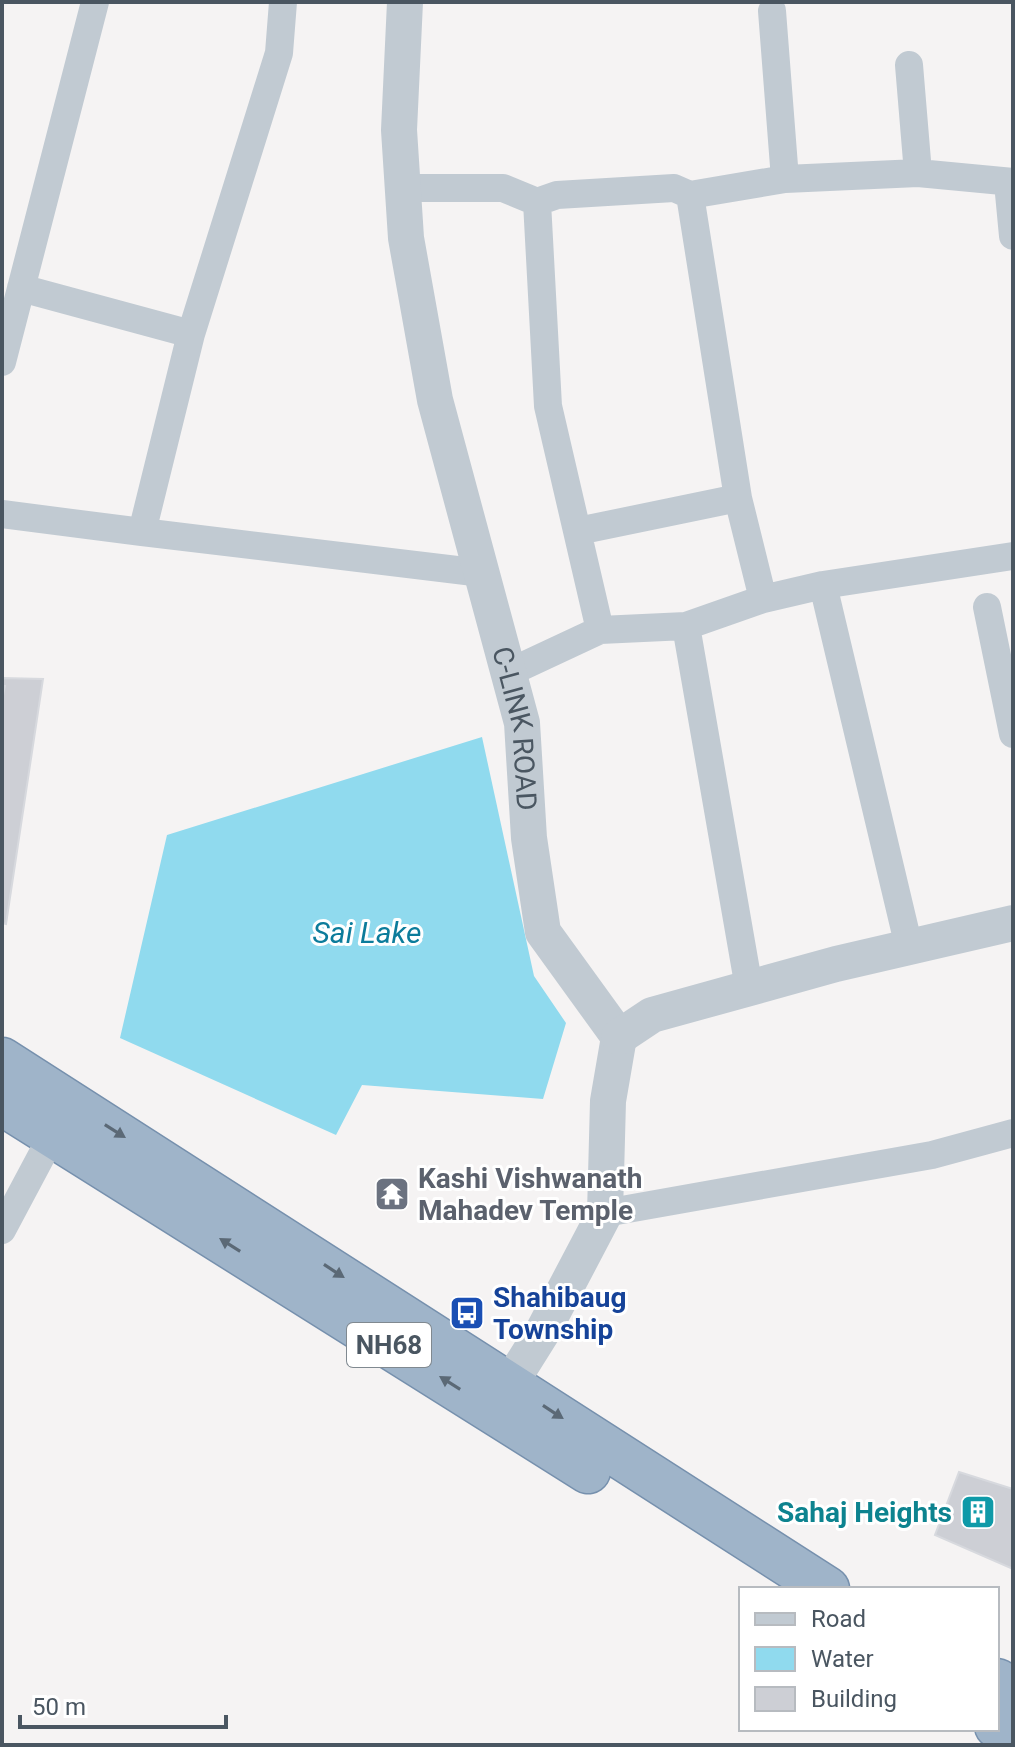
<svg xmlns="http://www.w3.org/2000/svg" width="1015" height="1747" font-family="Roboto,sans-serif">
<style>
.water{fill:#90daee}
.building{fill:#cdcfd5;stroke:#d7d9de;stroke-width:2}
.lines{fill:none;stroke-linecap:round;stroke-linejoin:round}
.trunk-casing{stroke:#7690ad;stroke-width:47}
.minor{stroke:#c1cad2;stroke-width:28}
.tertiary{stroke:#c1cad2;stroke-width:36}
.trunk{stroke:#9fb4c9;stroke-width:44}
.oneway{fill:#5b6976}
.labels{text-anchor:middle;stroke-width:6;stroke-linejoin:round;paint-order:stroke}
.shield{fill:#fff;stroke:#808990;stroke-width:2}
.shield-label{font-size:26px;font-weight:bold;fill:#4a5661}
.street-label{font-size:28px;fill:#4a5661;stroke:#fff}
.worship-label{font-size:28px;font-weight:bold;fill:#5b616d;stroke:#fff;text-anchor:start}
.transit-label{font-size:28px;font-weight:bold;fill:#164399;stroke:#fff;text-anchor:start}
.culture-label{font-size:28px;font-weight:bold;fill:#0d838f;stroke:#fff;text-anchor:end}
.water-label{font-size:30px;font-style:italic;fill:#0c7c9b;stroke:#fff}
</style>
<rect width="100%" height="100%" fill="#f5f3f3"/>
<path class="water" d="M482 737 534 976 566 1023 543 1099 362 1085 336 1135 120 1038 167 835Z"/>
<path class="building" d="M2 678 43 679 6 924 2 923V700L5 686H2Z
M959 1472 1013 1489V1569L935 1535Z"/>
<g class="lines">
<g class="trunk-casing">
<path id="trunk" d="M2 1060 827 1589
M2 1103 588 1471
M997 1681 1013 1690
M997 1726 1013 1733"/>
</g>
<path class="minor" d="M772 11 785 179
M909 65 918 173
M1008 183 1013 236
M402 188H503L537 202 557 195 674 188 690 195 785 179 918 173 1013 182
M690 195 738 498 763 599
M537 202 548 406 600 630
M21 288 191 334
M2 362 95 2
M2 514 142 532 191 334 279 53 283 2
M578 531 738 498
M142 532 482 573
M823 585 909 947
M987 607 1013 734
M686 626 749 988
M508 673 600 630 686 626 763 599 823 585 1013 556
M605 1213 932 1155 1013 1133
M2 1230 60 1121"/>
<g class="tertiary">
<path id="s1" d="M405 2 399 130 406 238 435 400 522 723 529 838 543 932 619 1037 608 1101 605 1213 543 1331 496 1406"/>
<path d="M619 1037 652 1015 836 964 1013 923"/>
</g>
<use href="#trunk" class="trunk"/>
</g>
<defs><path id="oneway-solid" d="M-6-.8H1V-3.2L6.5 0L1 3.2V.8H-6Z" transform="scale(2)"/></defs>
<g class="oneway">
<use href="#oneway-solid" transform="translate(115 1131) rotate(32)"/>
<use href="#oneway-solid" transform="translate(230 1245) rotate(-148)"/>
<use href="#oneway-solid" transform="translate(334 1271) rotate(33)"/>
<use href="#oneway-solid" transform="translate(450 1383) rotate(-148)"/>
<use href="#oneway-solid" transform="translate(553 1412) rotate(33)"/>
</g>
<defs>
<g id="temple-square" transform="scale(1.8)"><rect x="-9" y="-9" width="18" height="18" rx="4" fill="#6b7280" stroke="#fff"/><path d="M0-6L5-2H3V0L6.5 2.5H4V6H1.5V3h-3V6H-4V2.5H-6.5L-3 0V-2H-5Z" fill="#fff"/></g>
<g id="bus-square" transform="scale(1.8)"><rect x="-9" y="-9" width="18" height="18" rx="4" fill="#1a4fb4" stroke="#fff"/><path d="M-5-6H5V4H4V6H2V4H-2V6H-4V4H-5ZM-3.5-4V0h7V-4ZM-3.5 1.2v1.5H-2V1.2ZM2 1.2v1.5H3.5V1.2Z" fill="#fff"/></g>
<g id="building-square" transform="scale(1.8)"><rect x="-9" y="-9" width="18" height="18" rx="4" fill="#0f9aa8" stroke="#fff"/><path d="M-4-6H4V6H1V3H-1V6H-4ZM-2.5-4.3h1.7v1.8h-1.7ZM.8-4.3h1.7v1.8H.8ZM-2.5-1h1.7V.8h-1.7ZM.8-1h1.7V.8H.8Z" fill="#fff"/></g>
</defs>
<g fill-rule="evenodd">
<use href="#temple-square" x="392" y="1194"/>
<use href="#bus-square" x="467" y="1313"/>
<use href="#building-square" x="978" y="1512"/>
</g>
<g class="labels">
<rect class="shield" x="347" y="1323" width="84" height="44" rx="6"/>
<g class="shield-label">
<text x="389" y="1354">NH68</text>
</g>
<g class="street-label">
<text dy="10" stroke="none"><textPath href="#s1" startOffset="740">C-LINK ROAD</textPath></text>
</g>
<g class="worship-label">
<text x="418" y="1188">Kashi Vishwanath<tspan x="418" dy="32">Mahadev Temple</tspan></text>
</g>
<g class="transit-label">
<text x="493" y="1307">Shahibaug<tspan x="493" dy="32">Township</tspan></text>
</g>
<g class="culture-label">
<text x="952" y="1522">Sahaj Heights</text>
</g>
<g class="water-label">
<text x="367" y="943">Sai Lake</text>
</g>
</g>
<rect width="1015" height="1747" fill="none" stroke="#4a5661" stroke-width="8"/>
<rect x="739" y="1587" width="260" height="144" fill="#ffffff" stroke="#b7bbc0" stroke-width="2"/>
<rect x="755" y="1613" width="40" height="12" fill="#c1cad2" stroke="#b7bbc0" stroke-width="2"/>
<text x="811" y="1627" font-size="24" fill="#4a5661">Road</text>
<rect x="755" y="1647" width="40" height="24" fill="#90daee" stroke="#b7bbc0" stroke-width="2"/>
<text x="811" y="1667" font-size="24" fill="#4a5661">Water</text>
<rect x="755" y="1687" width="40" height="24" fill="#cdcfd5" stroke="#b7bbc0" stroke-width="2"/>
<text x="811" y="1707" font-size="24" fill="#4a5661">Building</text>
<path d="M20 1715v12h206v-12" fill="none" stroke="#4a5661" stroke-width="4"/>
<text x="32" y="1715" font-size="24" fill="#4a5661" stroke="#ffffff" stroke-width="6" paint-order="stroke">50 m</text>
</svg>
